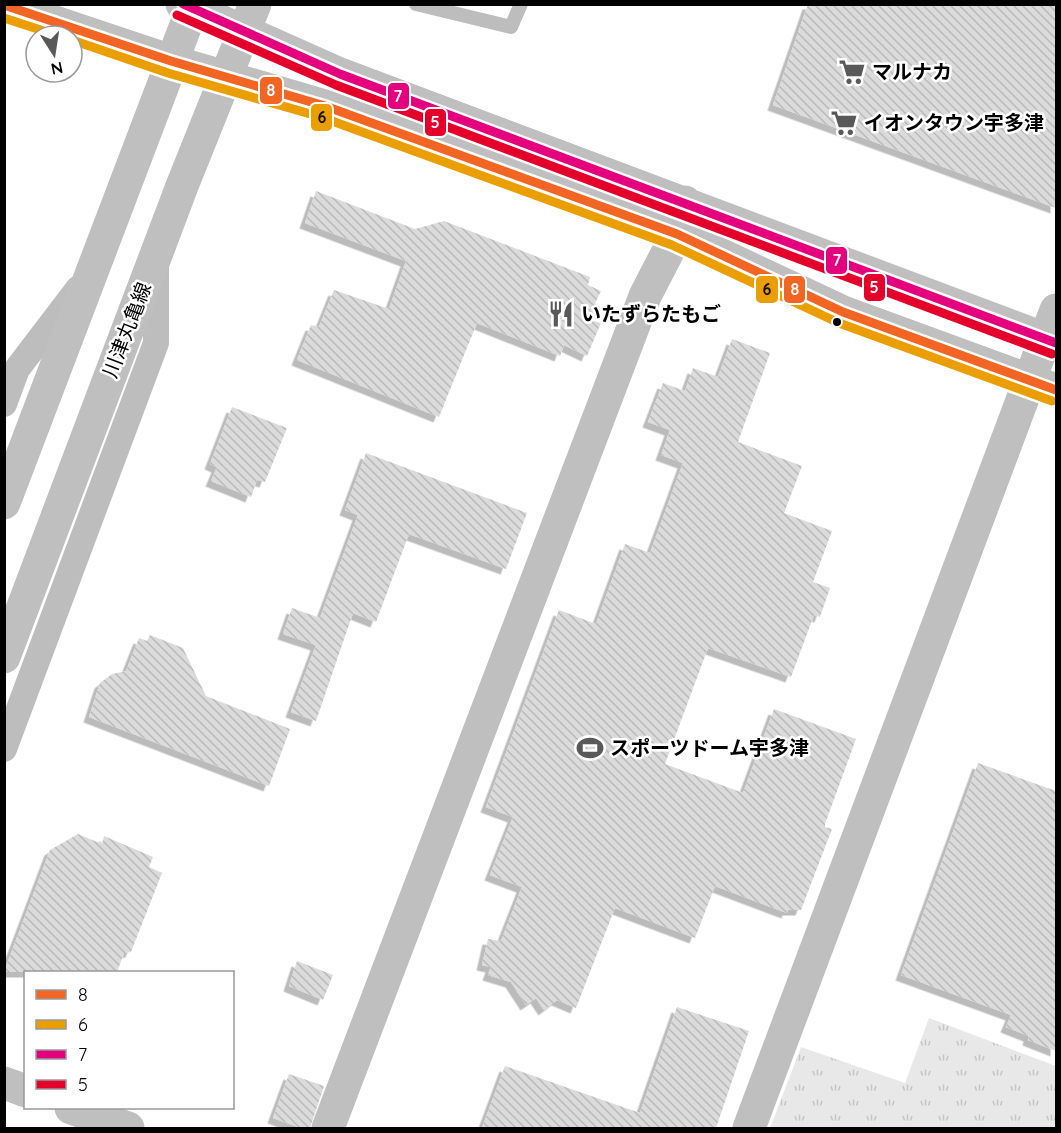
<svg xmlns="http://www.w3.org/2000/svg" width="1061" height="1133" font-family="Quicksand,'Noto Sans JP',sans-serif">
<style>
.park{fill:url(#park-tufts)}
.building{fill:url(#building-back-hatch);filter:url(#shadow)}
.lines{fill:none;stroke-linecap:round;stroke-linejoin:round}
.lane{stroke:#bdbdbd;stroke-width:14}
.street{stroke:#bdbdbd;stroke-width:26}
.secondary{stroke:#bfbfbf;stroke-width:33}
.bus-1-casing{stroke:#fff;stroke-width:14}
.bus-2-casing{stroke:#fff;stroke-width:14}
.bus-3-casing{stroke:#fff;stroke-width:14}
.bus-4-casing{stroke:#fff;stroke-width:14}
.bus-1{stroke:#f26522;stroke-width:9}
.bus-2{stroke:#eb9e00;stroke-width:9}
.bus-3{stroke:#e5007d;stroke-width:9}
.bus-4{stroke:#e4002b;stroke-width:9}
.bus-dot{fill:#000;stroke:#fff;stroke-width:2}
.labels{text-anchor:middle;stroke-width:5;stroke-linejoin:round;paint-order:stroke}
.poi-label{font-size:20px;font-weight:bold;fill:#000;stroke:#fff;text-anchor:start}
.street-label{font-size:20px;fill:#000;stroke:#fff}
.line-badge{stroke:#fff;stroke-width:2}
.badge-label{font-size:16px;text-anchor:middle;font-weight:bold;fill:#fff}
.pale-badge-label{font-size:16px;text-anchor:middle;font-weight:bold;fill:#111}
</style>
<defs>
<pattern id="park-tufts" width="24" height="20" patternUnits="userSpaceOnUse" patternTransform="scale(1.5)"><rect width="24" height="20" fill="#e8e8e8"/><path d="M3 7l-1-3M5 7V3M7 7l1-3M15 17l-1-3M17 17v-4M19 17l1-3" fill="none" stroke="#c5c5c5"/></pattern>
<pattern id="building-back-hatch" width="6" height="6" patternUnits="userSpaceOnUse" patternTransform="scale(1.5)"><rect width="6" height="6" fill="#dbdbdb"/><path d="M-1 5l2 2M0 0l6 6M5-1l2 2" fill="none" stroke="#bababa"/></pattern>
<filter id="shadow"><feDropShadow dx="-5.5" dy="5.5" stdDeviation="0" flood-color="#0004"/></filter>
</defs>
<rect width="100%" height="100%" fill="#fff"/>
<path class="park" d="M929 1018 1056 1066V1128H770L801 1047 905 1083Z"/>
<path class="building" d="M808 4H1056V208L773 105Z
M316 191 415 229 444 221 590 277 588 285 601 291 595 303 600 307 593 321 601 323 587 356 564 345 560 356 477 323 439 417 297 360 311 325 319 327 334 290 389 309 406 261 305 223Z
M732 339 770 353 738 442 802 466 784 513 832 531 813 582 830 588 820 617 814 615 791 677 708 648 665 764 743 793 774 709 856 739 825 824V827L832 829 801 910H788L787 913 715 886 695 938 615 908 576 1008 557 1000 544 1010 536 998 526 1005 511 982 488 975 491 967 482 965 488 939 501 941 522 887 490 875 513 817 486 807 559 610 596 624 625 544 650 553 683 463 661 455 670 430 648 422 663 383 685 391 693 368 718 377Z
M232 407 287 428 265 482 257 480 251 497 211 481 217 467 210 464Z
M366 453 527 513 506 569 409 534 376 622 353 613 316 721 291 712 316 645 283 634 292 608 320 618 358 515 345 510Z
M150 635 183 648 206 696 290 729 269 786 89 717 100 683 112 674 126 671 139 638 147 641Z
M978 763 1056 791V1051L1028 1040 1029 1036 1006 1027 1011 1015 901 975Z
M78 834 102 844 104 836 153 857 149 867 162 873 131 952 124 953 117 972H4L50 850Z
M297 961 333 975 323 1000 289 986Z
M677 1007 749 1031 716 1128H482L505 1066 640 1113Z
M289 1074 324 1086 310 1128H301L273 1118Z"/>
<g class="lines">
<path class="lane" d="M416 4 511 27 521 4"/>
<path class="street" d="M4 404 17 369 78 289
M4 749 156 343V266"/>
<path class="secondary" d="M182 4 340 74 1056 343
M4 5 171 61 325 106 677 234 843 312 1056 390
M4 503 194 4
M4 657 182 186 255 4
M4 1083 26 1091
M71 1108 128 1128
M328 1128 645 296 677 234 685 202
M749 1128 1056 310"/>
<g class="bus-1-casing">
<path id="bus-1" d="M4 5 171 61 325 106 677 234 843 312 1056 390"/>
</g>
<g class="bus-2-casing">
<path id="bus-2" d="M4 18 59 36
M72 40 168 73 321 117 672 245 839 323 1052 401"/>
</g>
<g class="bus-3-casing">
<path id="bus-3" d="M183 4 340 74 1056 343"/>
</g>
<g class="bus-4-casing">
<path id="bus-4" d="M177 15 336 85 1052 354"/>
</g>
<use href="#bus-1" class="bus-1"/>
<use href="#bus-2" class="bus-2"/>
<use href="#bus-3" class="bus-3"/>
<use href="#bus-4" class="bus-4"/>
</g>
<defs>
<g id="supermarket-bare" transform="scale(2.07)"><path d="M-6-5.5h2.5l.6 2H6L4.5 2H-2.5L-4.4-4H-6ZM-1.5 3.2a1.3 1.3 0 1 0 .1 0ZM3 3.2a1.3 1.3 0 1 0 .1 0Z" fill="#595959" stroke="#fff" stroke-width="2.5" paint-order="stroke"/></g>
<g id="restaurant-bare" transform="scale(2.07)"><path d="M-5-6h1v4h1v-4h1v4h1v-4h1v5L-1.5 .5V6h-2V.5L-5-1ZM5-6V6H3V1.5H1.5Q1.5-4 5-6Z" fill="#595959" stroke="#fff" stroke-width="2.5" paint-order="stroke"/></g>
<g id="stadium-bare" transform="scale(2.07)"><path d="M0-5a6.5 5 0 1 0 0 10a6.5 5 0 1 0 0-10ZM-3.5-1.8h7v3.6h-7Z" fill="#595959" stroke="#fff" stroke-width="2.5" paint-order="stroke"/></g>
</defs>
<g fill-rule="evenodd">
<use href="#supermarket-bare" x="852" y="72"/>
<use href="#supermarket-bare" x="844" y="123"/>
<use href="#restaurant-bare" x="561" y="314"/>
<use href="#stadium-bare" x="590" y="748"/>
</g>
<circle class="bus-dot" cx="837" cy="322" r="5"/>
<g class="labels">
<g class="poi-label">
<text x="872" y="79">マルナカ</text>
<text x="864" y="130">イオンタウン宇多津</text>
<text x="581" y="321">いたずらたもご</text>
<text x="610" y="755">スポーツドーム宇多津</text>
</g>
<g class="street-label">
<text transform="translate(127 330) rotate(-69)" y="7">川津丸亀線</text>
</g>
</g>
<g class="line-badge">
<rect x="259" y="76" width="24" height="29" rx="6" fill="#f26522"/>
<rect x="387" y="82" width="23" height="28" rx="6" fill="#e5007d"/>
<rect x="310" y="103" width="23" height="29" rx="6" fill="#eb9e00"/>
<rect x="424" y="108" width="23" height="29" rx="6" fill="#e4002b"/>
<rect x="825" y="246" width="23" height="29" rx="6" fill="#e5007d"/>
<rect x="863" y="273" width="23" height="29" rx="6" fill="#e4002b"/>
<rect x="783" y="275" width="23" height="29" rx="6" fill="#f26522"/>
<rect x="755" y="275" width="24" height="29" rx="6" fill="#eb9e00"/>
</g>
<g class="badge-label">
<text x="271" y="96">8</text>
<text x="398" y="102">7</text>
<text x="435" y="128">5</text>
<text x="837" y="266">7</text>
<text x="874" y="293">5</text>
<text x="795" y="295">8</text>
</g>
<g class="pale-badge-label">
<text x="322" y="123">6</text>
<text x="767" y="295">6</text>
</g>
<rect width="1061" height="1133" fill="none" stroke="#000000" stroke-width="12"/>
<rect x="24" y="971" width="210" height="138" fill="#ffffff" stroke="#999999" stroke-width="1.5"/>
<rect x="36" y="990" width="30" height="9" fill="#f26522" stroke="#999999" stroke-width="1.5"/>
<text x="78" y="1001" font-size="18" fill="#000000">8</text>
<rect x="36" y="1020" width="30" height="9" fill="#eb9e00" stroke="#999999" stroke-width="1.5"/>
<text x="78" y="1031" font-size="18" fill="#000000">6</text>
<rect x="36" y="1050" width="30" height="9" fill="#e5007d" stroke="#999999" stroke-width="1.5"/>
<text x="78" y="1061" font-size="18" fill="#000000">7</text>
<rect x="36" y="1080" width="30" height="9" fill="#e4002b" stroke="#999999" stroke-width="1.5"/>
<text x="78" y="1091" font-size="18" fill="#000000">5</text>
<g transform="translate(54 54) rotate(168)"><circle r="28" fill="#ffffff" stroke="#999999" stroke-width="1.5"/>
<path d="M0-4.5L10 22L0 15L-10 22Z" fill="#595959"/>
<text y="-9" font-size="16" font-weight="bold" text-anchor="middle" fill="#000000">N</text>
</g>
</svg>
